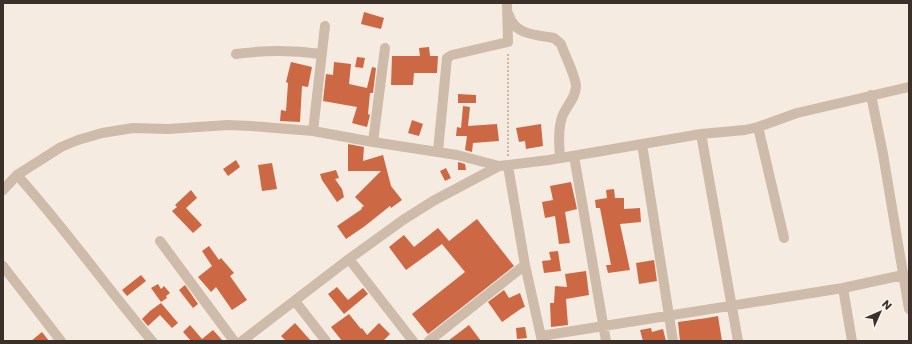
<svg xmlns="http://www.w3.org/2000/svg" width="912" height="344" font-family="Poppins,sans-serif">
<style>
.building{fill:#cd6845}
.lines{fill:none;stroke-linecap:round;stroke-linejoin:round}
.path{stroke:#baa594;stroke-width:1.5;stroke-dasharray:2 2;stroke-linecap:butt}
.street{stroke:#cebbaa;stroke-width:10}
</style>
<rect width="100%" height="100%" fill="#f5ebe0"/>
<path class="building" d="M364 12 384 18 381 29 361 24Z
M429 47 430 56H438L437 73H414L413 85H391L392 56H420L419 48Z
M357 57 365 58 363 68 355 67Z
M291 62 312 67 308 87 302 86 300 122 280 121 281 110 286 111 288 83 286 82Z
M334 62 351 64 349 84 367 88 372 67 376 68 373 93H370L368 114 370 115 367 127 352 123 357 107 323 101 326 74 333 75Z
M458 94 476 95V103H458Z
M463 106 470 107 468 126 497 124 499 141 473 143 472 152 465 150 467 136H456L457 127 461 128Z
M412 120 423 124 419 136 408 133Z
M541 124 543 146 526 149 525 141 519 142 516 128Z
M348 144 364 147 363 161 383 155 391 186 402 200 391 208 390 206 365 226 346 239 337 226 362 209 361 208 364 206 355 197 381 171H348Z
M236 160 240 167 228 176 223 169Z
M458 162 465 164 466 170H458Z
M272 163 277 189 262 191 258 165Z
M446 168 451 178 445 181 440 171Z
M336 170 339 178 335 179 342 189 344 197 337 202 322 180 320 174Z
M571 182 577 209 565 212 570 243 559 244 555 216 545 218 542 202 553 200 550 186Z
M614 189 615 198H624V209L640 208 641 222 620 224 630 270 608 273 606 265H611L600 208H596L595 200 607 198 606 190Z
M191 190 197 198 186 208 202 225 193 233 172 211 177 207 175 205Z
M477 219 514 266 428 334 412 314 465 272 442 244 406 270 389 247 404 235 414 247 438 228 449 241Z
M209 246 219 260 221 258 234 273 230 276 247 300 232 310 216 287 211 292 198 277 212 266 202 251Z
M558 251 561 271 544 273 542 261 551 260 549 252Z
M654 260 657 281 639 284 636 263Z
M586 271 589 295 566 299 568 325 551 327 550 303H554L555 286 567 287 565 274Z
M141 275 146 281 127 296 122 290Z
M158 284 161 289 164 286 170 293 166 296 167 298 161 302 151 288Z
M185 285 198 304 193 308 179 290Z
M337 287 348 300 363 288 368 294 344 314 328 294Z
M504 290 509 298 520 293 525 307 522 308 502 322 488 302Z
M161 303 178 323 172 328 160 315 148 326 142 319 150 311Z
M349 314 361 329 362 328 367 335 379 323 390 334 383 341H342L331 327Z
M718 316 722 341H680L678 322 707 318Z
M295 323 311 341H286L281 336Z
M190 325 202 339 213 330 223 341H191L183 332Z
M469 325 481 341H448Z
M525 327 527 338 517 339 516 328Z
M651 328 652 332 663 329 666 341H643L640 330Z
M42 332 49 341H31Z"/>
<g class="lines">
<path class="path" d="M508 156V52"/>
<path class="street" d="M509 15C514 35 537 35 554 38L561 44C565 56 575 74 576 86 576 98 566 106 562 117 558 130 559 144 560 158
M236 54C265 50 292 50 321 54
M871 95 883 154 909 309
M758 127 784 238
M313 131 325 26
M701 134 738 341
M373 142 385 48
M642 144 673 341
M438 151 447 58 452 55 508 42 507 3
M574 156 606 341
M508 166 525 265 542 341
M17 175C65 228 106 287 152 341
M3 190 17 175 61 147 78 140 102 133 133 128 168 129 228 125 251 126 313 131 373 142 457 155 499 166
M160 241 234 341
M349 259 413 341
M3 266 61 341
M843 288 852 341
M295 301 326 341
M541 336 843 288 903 275
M242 341 349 259 403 220 433 201 499 166 549 160 701 134 745 130 758 127 797 113 909 87
M429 341 525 265"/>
</g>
<rect width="912" height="344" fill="none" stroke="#3b302a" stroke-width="8"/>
<g transform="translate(880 312) rotate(45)" stroke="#fbf5ed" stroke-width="3" paint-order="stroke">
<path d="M0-3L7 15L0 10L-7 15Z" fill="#3b302a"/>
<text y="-6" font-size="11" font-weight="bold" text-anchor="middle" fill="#3b302a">N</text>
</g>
</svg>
